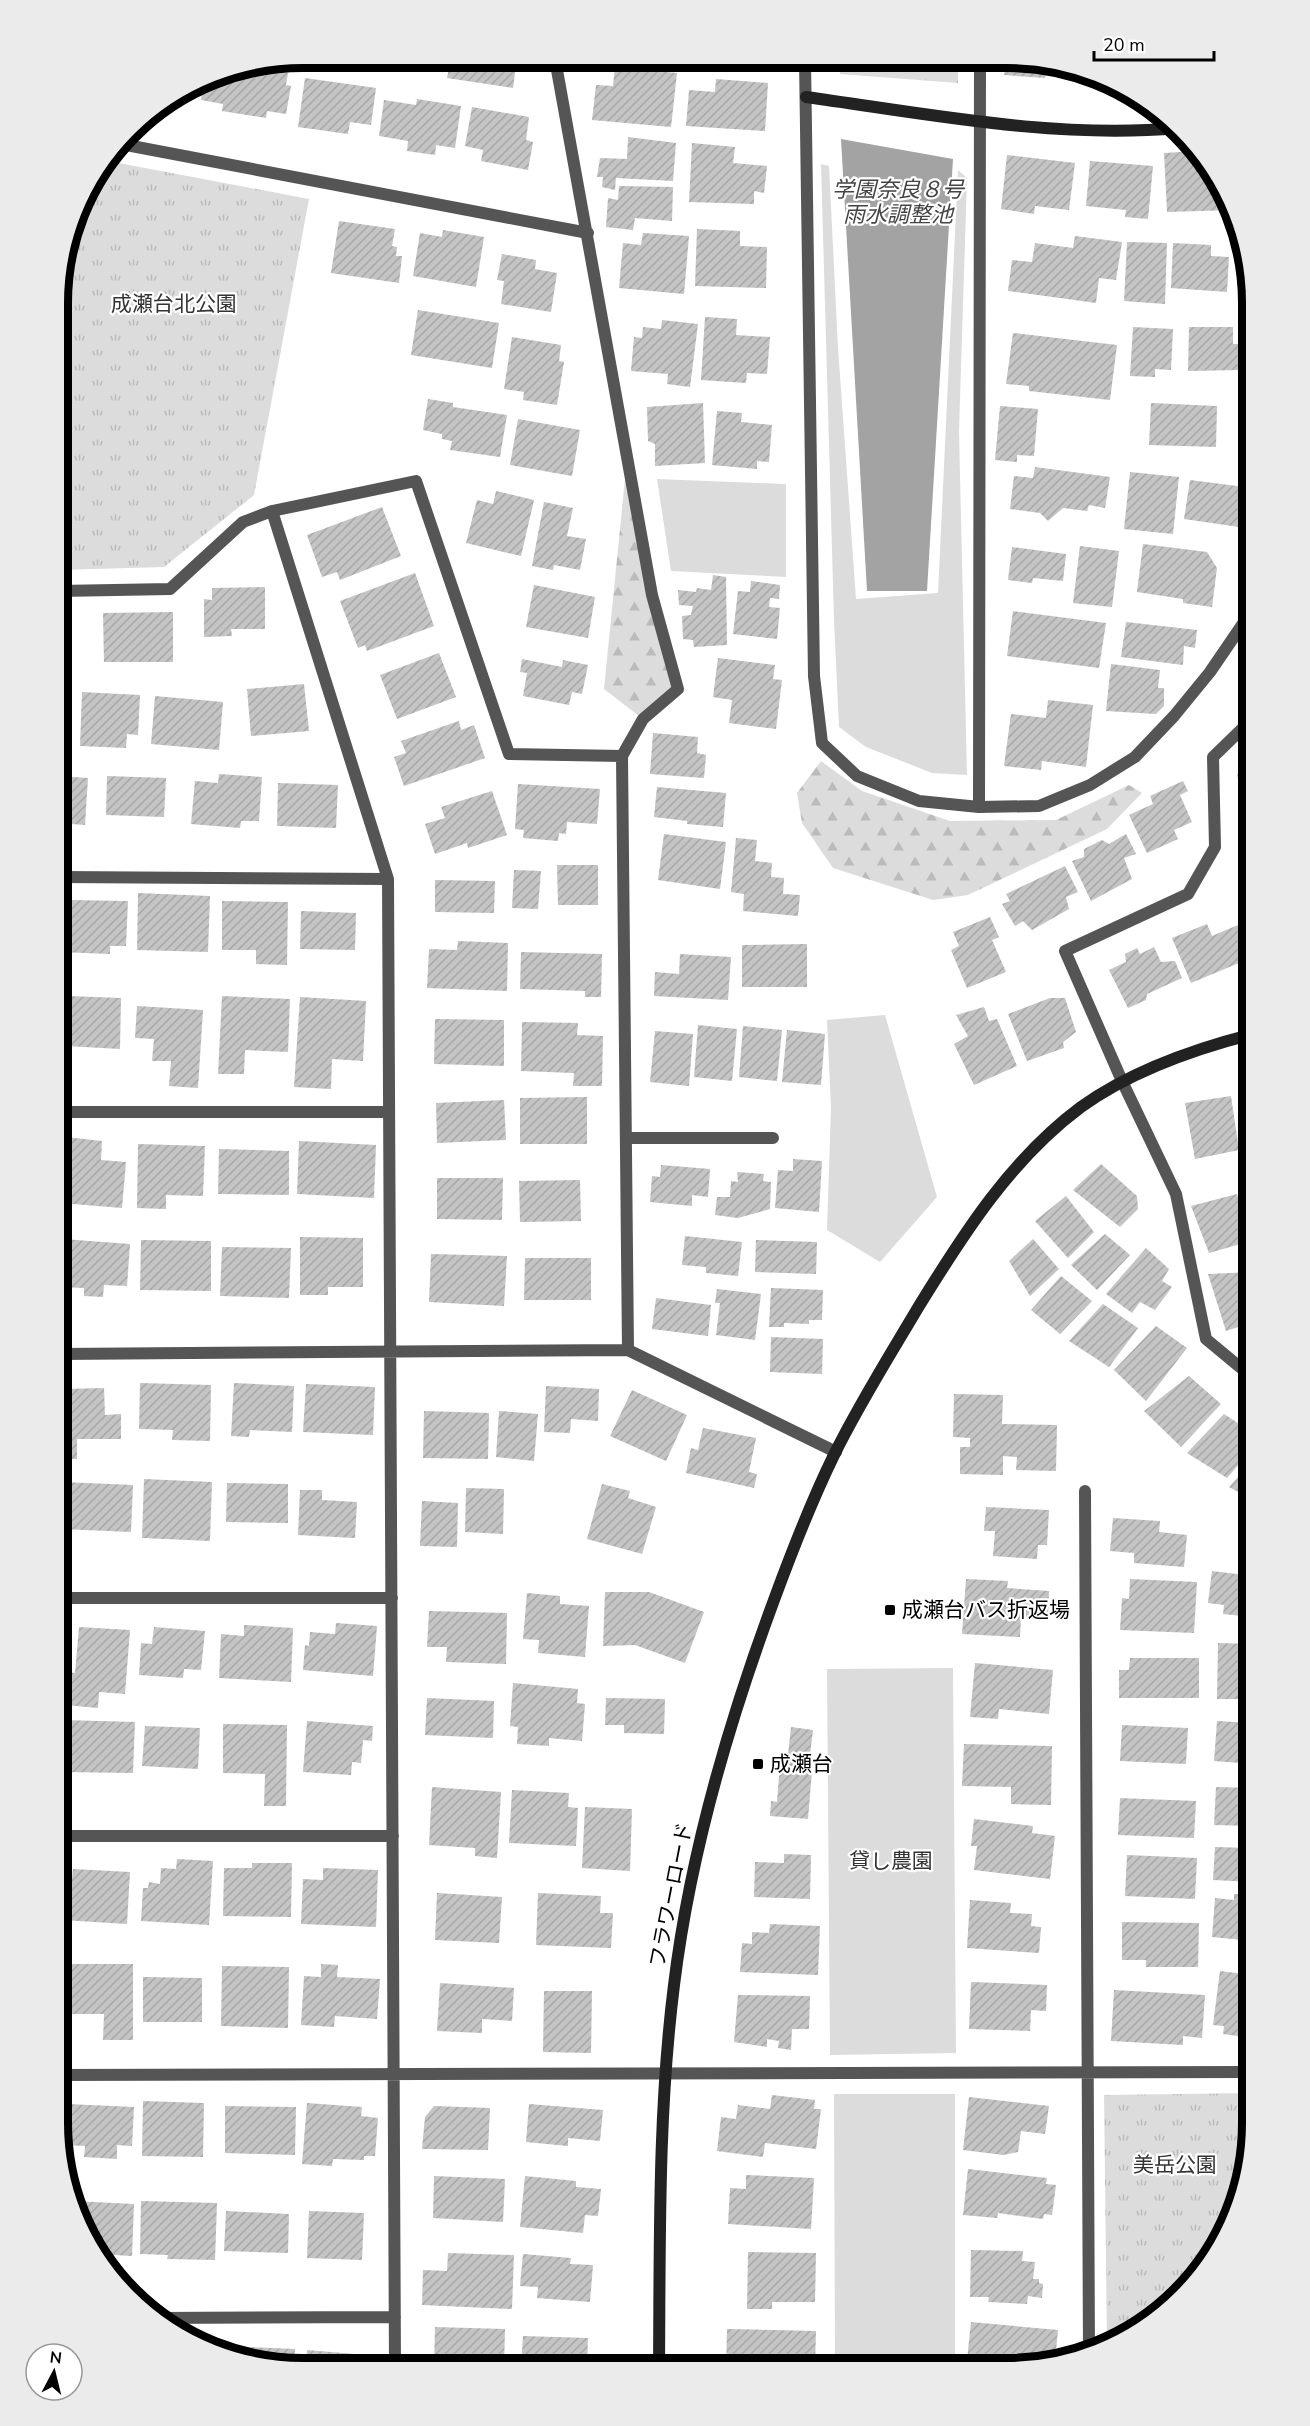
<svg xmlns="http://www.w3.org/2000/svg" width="1310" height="2426" font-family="'Nunito Sans','Noto Sans JP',sans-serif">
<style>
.green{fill:#dcdcdc}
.forest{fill:url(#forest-firs)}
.park{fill:url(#park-tufts)}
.water{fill:#a3a3a3}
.building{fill:url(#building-hatch)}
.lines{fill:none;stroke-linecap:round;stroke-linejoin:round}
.street{stroke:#555;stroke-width:12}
.secondary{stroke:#222;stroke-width:12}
.poi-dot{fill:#000;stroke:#fff;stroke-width:2}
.labels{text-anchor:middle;stroke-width:4.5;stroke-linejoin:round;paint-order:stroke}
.park-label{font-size:21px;fill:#333;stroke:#fff}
.poi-label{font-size:21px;fill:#000;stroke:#fff;text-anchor:start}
.street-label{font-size:21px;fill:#000;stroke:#fff}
.water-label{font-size:22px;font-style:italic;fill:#444;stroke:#fff}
.rim{fill:none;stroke:#000;stroke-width:8}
</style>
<defs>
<pattern id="forest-firs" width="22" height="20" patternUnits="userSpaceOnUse" patternTransform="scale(1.5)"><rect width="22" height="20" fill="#dcdcdc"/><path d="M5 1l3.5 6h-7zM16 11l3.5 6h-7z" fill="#bbb"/></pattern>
<pattern id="park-tufts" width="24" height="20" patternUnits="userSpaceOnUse" patternTransform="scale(1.5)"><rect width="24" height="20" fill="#dcdcdc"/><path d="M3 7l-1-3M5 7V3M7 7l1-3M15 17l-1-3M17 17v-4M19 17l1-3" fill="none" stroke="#bbb"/></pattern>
<pattern id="building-hatch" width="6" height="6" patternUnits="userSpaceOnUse" patternTransform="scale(1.5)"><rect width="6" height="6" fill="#c4c4c4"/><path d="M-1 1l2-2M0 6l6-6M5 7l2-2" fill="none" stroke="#a7a7a7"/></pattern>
</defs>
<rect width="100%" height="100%" fill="#fff"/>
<path class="green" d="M821 164 829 166 838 348 856 599 938 593 958 170 967 178 959 431 967 775 932 773 866 747 839 727 834 620Z
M657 479 786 484V577L671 571Z
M885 1015 937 1197 880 1262 827 1230 831 1108 827 1020Z
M953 1668 956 2053 830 2055 827 1669Z
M834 2094H955V2369L835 2368Z"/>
<path class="forest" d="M627 459 678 689 643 719 604 689Z
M821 761 862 791 950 821 1056 820 1129 785 1142 793 1107 829 968 895 933 900 833 868 802 823 797 793Z"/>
<path class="park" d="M839 60 958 61V83L840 74Z
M108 161 309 199 254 495 164 567 59 570V295L74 222 82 194Z
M1252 2093V2140L1240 2203 1202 2273 1157 2318 1107 2345 1104 2095Z"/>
<path class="water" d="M841 139 953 159 927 591H867Z"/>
<path class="building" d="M386 58H438L436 67Z
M451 58H517L513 88 447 78Z
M1006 61 1047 62 1045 78 1004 75Z
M1053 62 1093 75V77L1052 74Z
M252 67 288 73 286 85 291 86 286 114 267 111 266 118 222 111 223 104 201 100 204 79 209 76Z
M615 67 677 73 671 127 592 120 596 85 613 86Z
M305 78 376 88 371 125 350 122 348 134 298 127Z
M716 79 768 83 765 131 686 126 689 90 715 92Z
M193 86 191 97 179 94 178 104 165 103Z
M417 99 461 106 455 148 436 145 435 155 407 151 408 141 379 136 384 100 416 105Z
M472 107 529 117 526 140 533 142 528 170 481 161 483 150 465 146Z
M628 137 676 143 673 181 616 178 615 190 602 187 603 177H597L600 158 627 159Z
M692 143 735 147 733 163 767 166 764 193 754 191V204L689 202Z
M1198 151 1211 166 1233 210 1167 212 1164 153Z
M1007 155 1075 163 1069 210 1035 206 1034 214 1001 209Z
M1090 161 1153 166 1148 219 1125 217 1126 210 1086 206Z
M619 186 673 187 672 221 635 218 633 230 606 227 608 198 618 200Z
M339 221 395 229 392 246 397 247 396 256H402L399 283 331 273Z
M697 229 740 231V246L767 247 766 288 695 286Z
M443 230 484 237 476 287 413 276 420 233 442 237Z
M643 233 689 236 684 294 619 288 623 243 641 245Z
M1075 236 1122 242 1116 280 1099 278 1096 303 1008 291 1012 260 1032 262 1035 243 1073 248Z
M1127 242 1167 243 1165 304 1124 301Z
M1173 243 1211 245V256L1229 257 1227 292 1171 288Z
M502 254 536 260 535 269 557 273 551 312 501 304 504 281 497 280Z
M418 310 499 323 492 368 411 355Z
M705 317 737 319 736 335 770 337 767 374 747 373 746 383 701 380Z
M662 320 698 324 690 387 667 384 668 374 631 371 634 337 642 338 643 327 661 329Z
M1133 327 1173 329 1171 370 1155 369V377L1130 376Z
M1189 327H1233V344H1241V370L1188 371Z
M1013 333 1117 345 1110 400 1029 391V386L1006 384Z
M512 337 561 345 559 361 564 362 557 405 523 400 524 392 504 389Z
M428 399 453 403V407L507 415 500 457 450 450 452 441 442 439V434L423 430Z
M703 403 705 463 655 466V444L648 441 647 407Z
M1151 403 1217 406 1216 447 1149 445Z
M1000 406 1038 409 1034 456 1017 455V462L995 460Z
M717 411 742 413 741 422 772 425 769 462 757 461V469L712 465Z
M518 419 580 430 572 476 510 465Z
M1035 467 1110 477 1105 508 1089 505 1087 511 1063 508 1048 521 1040 513 1010 509 1014 476 1033 478Z
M1130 472 1179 477 1173 534 1124 529Z
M1190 480 1245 487 1239 527 1184 519Z
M496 491 534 500 521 556 466 543 477 500 493 504Z
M544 502 573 508 567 536 586 539 580 570 554 565 553 570 532 566Z
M382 507 401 556 340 580 337 572 322 577 307 535Z
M1143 544 1207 552 1217 568 1212 607 1183 603V599L1137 592Z
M1080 546 1119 551 1112 607 1073 603Z
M1012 547 1066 554 1063 581 1033 578 1032 583 1008 580Z
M415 573 434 626 367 651 365 645 358 648 340 601Z
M713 575 726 577 727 645 694 647 693 640 683 639 682 616 691 615 693 606 679 605 678 590 696 592 697 588 711 590Z
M751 581 780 585 779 599 770 598 769 607 780 608 777 639 733 634 738 591 750 592Z
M534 585 595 597 588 638 526 627Z
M265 587V629H231L232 636 204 637V599L212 600V588Z
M1013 611 1106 623 1099 668 1007 656Z
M173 612V662H104L103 613Z
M1126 622 1197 630 1195 648 1184 646 1183 665 1121 657Z
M439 653 456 697 397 719 380 675Z
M718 658 775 665 773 679 782 680 776 729 729 723 732 700 713 697Z
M522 659 562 667 563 660 588 665 582 694 572 692 569 705 523 696 527 673 520 672Z
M1111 664 1160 670 1158 688H1164V706L1156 714 1106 711Z
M304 684 309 731 251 736 247 689Z
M82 692 140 695 138 735 127 734 126 748 80 746Z
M155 696 223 702 219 750 151 744Z
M1048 700 1093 705 1086 767 1042 761 1041 770 1004 766 1011 714 1046 718Z
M459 721 461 730 474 725 485 758 404 786 394 757 406 753 401 741Z
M653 733 698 737 697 753 706 755 704 778 650 774Z
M1253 753V799H1251L1250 791 1241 793 1237 774 1247 772 1244 755Z
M219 774 262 777 259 821H241L240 828 191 824 195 781 218 783Z
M58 776 88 778 85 825 58 823Z
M107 776 166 778 164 817 106 815Z
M1183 781 1188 791 1180 795 1192 822 1174 830 1178 839 1147 853 1129 815 1153 804 1150 796Z
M278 783 338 785 336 828 277 826Z
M518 784 600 789 597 824 567 822 566 834 559 833 558 841 523 838 524 830 515 829Z
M657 787 726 793 723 827 687 824V821L654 817Z
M492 791 507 835 468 848 467 843 435 854 425 824 445 818 441 807Z
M664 834 726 842 720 889 658 880Z
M1126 834 1136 854 1124 858 1132 879 1091 901 1072 861 1084 857V849L1102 840 1109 844Z
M1253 835V861L1243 860V836Z
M736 838 757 840 755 861 772 863 771 877 784 878 783 894 800 895 798 916 743 911 744 894 731 892Z
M557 865H598V905H558Z
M1065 866 1078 892 1066 897 1069 909 1032 930 1023 921 1015 926 1002 904 1010 901 1006 894Z
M514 870 541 871 538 909 512 908Z
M435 880 495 881 494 913 435 912Z
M138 893 210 896 208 952 137 950Z
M69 900 128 901 126 946H110V954L60 952 62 918H69Z
M222 901 288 902 287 965 256 964V950H222Z
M301 911 356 913 355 950 300 949Z
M990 917 999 937 992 940 1006 972 967 988 951 950 959 946 953 932Z
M1207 924 1212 936 1238 925 1251 958 1191 983 1172 938Z
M458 941 508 943 507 991 427 988 429 949 457 950Z
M807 944V987H742V945Z
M1154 947 1161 962 1175 961 1182 978 1147 994 1146 1000 1128 1008 1109 970 1126 962 1125 954 1137 948 1140 954Z
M521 952 602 954 601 997H585V991L520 989Z
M680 954 731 957 728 1000 654 996 655 972 679 974Z
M68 996 121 998 120 1049 66 1046Z
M222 996 290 999 288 1052 245 1050 244 1074H218Z
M300 997 366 1001 363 1061 332 1059 331 1089 294 1087Z
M1050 998H1065L1076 1032 1063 1042 1064 1048 1027 1061 1008 1014Z
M137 1006 203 1010 198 1088 169 1086 171 1061H152L154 1039 135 1038Z
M984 1007 989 1021 997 1019 1017 1066 974 1085 954 1044 968 1036 956 1015Z
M435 1019 504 1020V1066L434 1064Z
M522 1022 578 1023 577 1035 603 1036 602 1086H573L574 1073 521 1071Z
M698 1025 737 1029 732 1081 694 1077Z
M743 1026 782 1030 777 1081 739 1077Z
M787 1030 825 1034 821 1085 782 1082Z
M655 1031 693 1034 689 1086 650 1082Z
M1253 1080V1145L1252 1146 1241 1081Z
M1231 1096 1239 1150 1195 1159 1185 1103Z
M587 1097V1144H520V1098Z
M504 1100 506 1140 437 1143 436 1103Z
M66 1137 102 1141 101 1160 126 1162 122 1208 61 1203Z
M299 1141 376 1145 374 1198 297 1194Z
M138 1144 205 1146 203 1196 166 1195V1209L137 1208Z
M219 1149 289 1151V1195L218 1194Z
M793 1159 822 1161 819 1212 775 1208 778 1170 793 1171Z
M1101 1164 1137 1196 1138 1209 1120 1227 1073 1190Z
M661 1165 710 1169 708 1197 692 1195V1206L650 1202 652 1176 660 1177Z
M737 1172 764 1174 763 1181 771 1182 770 1209 738 1218 715 1215 717 1197H730L731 1181 738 1182Z
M437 1178H503L502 1220 437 1219Z
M580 1180 581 1221 520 1222 519 1181Z
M1237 1194 1251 1241 1209 1253 1191 1206Z
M1066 1196 1094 1232 1068 1258 1035 1221Z
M1105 1234 1130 1255 1097 1290 1071 1265Z
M685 1236 742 1242 738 1276 706 1273V1267L682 1265Z
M300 1237 363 1238V1287H328V1295H300Z
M63 1239 130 1244 127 1286 104 1285 103 1297 84 1296V1288L59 1287Z
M1033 1239 1059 1269 1030 1296 1009 1261Z
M141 1240 211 1241V1291L140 1290Z
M756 1240 817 1242 816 1274 755 1272Z
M222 1247 291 1248 289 1298 220 1296Z
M1146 1248 1169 1269 1162 1281 1172 1287 1155 1310 1140 1302 1132 1313 1106 1294Z
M431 1254 507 1256 504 1306 429 1302Z
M525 1258H591V1300H524Z
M1253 1272V1322L1226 1331 1208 1274Z
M1061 1276 1092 1301 1060 1334 1031 1310Z
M771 1288 823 1290 822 1320H809V1324L784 1323V1327H769Z
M717 1289 761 1294 755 1340 716 1335 720 1303H715Z
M656 1298 711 1305 708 1336 652 1329Z
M1103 1304 1138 1328 1109 1367 1069 1341Z
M1156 1326 1187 1348 1146 1401 1114 1370Z
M771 1337 823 1339 822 1374 770 1372Z
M1189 1376 1221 1404 1181 1447 1144 1411Z
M140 1383 211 1385 210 1441 172 1440 173 1430 139 1429Z
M234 1383 294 1386 292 1432 250 1430 249 1437 231 1436Z
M306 1384 375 1387 373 1435 303 1432Z
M546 1386 599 1389 598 1421 571 1419 570 1433 544 1432Z
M104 1388 105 1415 121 1414V1439H77V1459H64L63 1389Z
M632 1390 687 1415 666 1461 610 1436Z
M954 1394 1003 1395 1002 1424 1057 1425 1056 1471 1016 1470 1017 1457 1003 1456V1475L960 1474V1447H970V1438L953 1437Z
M424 1411 489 1413 488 1459 423 1458Z
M499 1411 538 1414 534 1461 496 1457Z
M1224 1414 1253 1433V1448L1227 1478 1187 1453Z
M703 1428 756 1438 749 1472 757 1474 754 1488 686 1473 691 1448 698 1450Z
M1253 1460V1500L1229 1487Z
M144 1479 212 1482 210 1541 142 1538Z
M63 1482 133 1485 131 1532 61 1529Z
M227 1483 288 1484V1523L226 1522Z
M602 1484 630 1491 628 1498 656 1507 642 1554 587 1539Z
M466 1488 504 1489 503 1534 465 1532Z
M300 1490H322V1500L357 1502 355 1538 298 1535Z
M422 1501 458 1503 457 1547 420 1546Z
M986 1507 1049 1510 1047 1545H1038L1037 1559 993 1556 995 1531H984Z
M1113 1518 1160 1521 1159 1532 1187 1535 1184 1567 1134 1563V1553L1110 1551Z
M1212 1571 1253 1576V1617L1223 1614 1224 1605 1208 1603Z
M966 1579 1008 1581 1007 1588 1049 1591 1048 1619 1021 1617 1020 1637 962 1634Z
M1130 1579 1197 1582 1194 1633 1120 1630 1122 1598 1129 1599Z
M605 1592H649L704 1612 685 1663 635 1645 603 1646Z
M527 1593 560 1596V1604L589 1606 585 1657 538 1653 539 1640 523 1639Z
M429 1611 507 1613 506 1664 446 1662 447 1647H427Z
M336 1623 377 1626 373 1676 303 1670 305 1645 309 1646 310 1632 335 1634Z
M244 1625 293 1628 291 1682 219 1678 221 1634 244 1636Z
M79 1627 130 1630 125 1694 99 1692 98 1708 65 1705 67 1672 75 1673Z
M154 1627 205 1631 201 1670 184 1669 183 1678 139 1675 141 1643 152 1644Z
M1218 1643 1253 1644V1699H1217Z
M1130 1658H1199V1698H1119V1670H1129Z
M975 1663 1053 1670 1049 1714 999 1709 998 1719 970 1717Z
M513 1683 578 1689 577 1703 585 1704 582 1741 549 1738V1746L517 1744 518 1727 510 1726Z
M427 1698 494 1701 493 1738 425 1735Z
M606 1698 665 1699 664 1734 624 1733V1725H605Z
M63 1720 135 1722 133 1773 61 1772Z
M307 1721 373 1726 372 1741 363 1740 361 1763 352 1762 351 1775 303 1772Z
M1217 1721 1253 1723V1764L1214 1761Z
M223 1724 287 1725 286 1806H264L265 1774 223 1773Z
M1122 1725 1188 1728 1186 1764 1120 1761Z
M145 1726 200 1728 198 1769 142 1766Z
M791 1727 813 1730 810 1755 803 1754V1771H812L808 1819 770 1816 771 1801 777 1802 780 1763 787 1764Z
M964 1744 1052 1746 1051 1805 1011 1804V1787L962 1786Z
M432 1787 501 1792 497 1858 475 1856V1848L429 1845Z
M1216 1787 1253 1788V1826L1214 1825Z
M512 1790 569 1793 568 1807 578 1808 576 1846 509 1843Z
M1120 1798 1196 1801 1194 1838 1118 1835Z
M585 1807 632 1809 630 1871 582 1868Z
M974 1819 1033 1826 1032 1833 1055 1836 1050 1879 974 1870 977 1846H971Z
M1215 1847 1253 1848V1882L1213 1880Z
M784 1854 811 1855 810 1899 754 1897 755 1862 784 1863Z
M1127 1855 1197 1858 1195 1899 1125 1896Z
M177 1859 213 1861 209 1925 141 1921 143 1888H148L149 1882 160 1884 161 1868 176 1869Z
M252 1863H292L291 1917 223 1916 224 1868H252Z
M323 1868 378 1870 376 1927 301 1924 303 1879 323 1880Z
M73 1869 130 1872 127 1924 62 1920 64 1887 71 1888Z
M437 1893 502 1897 499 1943 435 1940Z
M538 1893 601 1896 600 1913H613L611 1948 536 1945Z
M1234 1894 1253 1895V1941L1212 1937 1215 1898 1234 1900Z
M970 1900 1011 1903 1010 1913 1032 1914 1031 1926 1041 1927 1039 1953 967 1948Z
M1122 1922 1199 1923 1198 1967H1146V1960H1122Z
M770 1924 820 1926 818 1975 740 1972 742 1943 752 1944V1932L769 1933Z
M63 1964H133V2040H103L104 2014H62Z
M321 1964 338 1965 337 1977 380 1979 377 2019 335 2016 334 2027 301 2025 304 1976 321 1977Z
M222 1966 289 1967 288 2028 221 2026Z
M1220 1971 1252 1975 1251 2038 1223 2034 1224 2026 1213 2025Z
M143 1977 202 1978V2022H143Z
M971 1982 1047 1985 1046 2011 1031 2010 1030 2031 969 2029Z
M440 1983 514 1988 512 2021 482 2019V2033L437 2031Z
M1114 1990 1205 1995 1202 2038 1183 2036V2045L1111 2041Z
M544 1991H592L591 2053 543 2052Z
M738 1995 810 1996 809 2029H792L791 2050 778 2048 779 2041 767 2039V2047L734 2042Z
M772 2095 815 2100 814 2109H821L816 2149 765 2143 763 2157 717 2151 721 2117 736 2119 738 2105 770 2109Z
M969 2097 1049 2106 1045 2134 1021 2131 1018 2152 1003 2155 963 2150Z
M143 2101 204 2103 203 2157 142 2156Z
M307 2103 362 2107 361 2116 378 2118 375 2156H364V2160L333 2159 332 2166 302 2164Z
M67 2104 134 2107 132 2146 117 2145V2159L84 2157 85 2146 64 2145Z
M529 2104 603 2110 600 2141 568 2138V2146L526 2142Z
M225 2106 296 2107 295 2155 225 2153Z
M434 2106 490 2108 488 2150 422 2149 425 2117Z
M968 2169 1047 2178 1046 2184 1056 2185 1052 2215 1044 2214 1043 2219 998 2213 997 2218 963 2215Z
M746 2175 814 2178 811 2229 728 2224 730 2188 746 2189Z
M434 2176 505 2179 503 2222 433 2218Z
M525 2176 576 2181V2187L601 2189 598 2216 585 2215 583 2233 520 2227Z
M74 2201 134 2204 132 2256 98 2254V2245L91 2244 74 2210Z
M141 2201 217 2203 215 2260 167 2259 168 2255 140 2254Z
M226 2211 289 2214 288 2253 224 2251Z
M309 2211 364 2213 362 2260 307 2258Z
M971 2250 1023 2251 1022 2261 1035 2262 1033 2279H1039V2283L1043 2284 1042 2298 1028 2296 1027 2304 988 2302 989 2297H970Z
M748 2252 816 2253 815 2302H772V2309H747Z
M448 2253 514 2255 512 2309 422 2305 423 2270 447 2271Z
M523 2254 571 2258 570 2264 593 2265 590 2302 537 2298 538 2287 520 2286Z
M971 2322 1058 2330 1055 2361 1008 2369H966Z
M435 2327 505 2329 504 2368 434 2367Z
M727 2329 816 2331 815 2366 759 2365V2368H726Z
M523 2336 588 2338 587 2368H521Z
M226 2346 295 2349 294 2367H270L225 2355Z
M307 2350 355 2354V2367H306Z"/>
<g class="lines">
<path class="street" d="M555 59 652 595 678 689 643 719 622 756 628 1350 836 1452
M805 60 814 676 822 743 857 776 919 801 979 807 1039 806 1090 785 1135 757 1174 716 1210 672 1253 609
M121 144 588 233
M272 511 388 879 395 2367
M59 591 170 589 243 522 272 511 416 481 509 754 622 756
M979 807 980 61
M58 877 388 879
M58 1112H389
M626 1138H773
M58 1354 628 1350
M1253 1378 1206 1339 1176 1194 1122 1081 1065 951 1188 894 1215 847 1213 757 1246 725 1253 726
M1085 1491 1089 2354
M58 1598H392
M57 1836H393
M57 2075 1252 2072
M153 2318 395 2317"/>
<path class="secondary" d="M806 97C929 114 1054 139 1178 128
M659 2368C660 2240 658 2112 674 1985 690 1854 728 1724 774 1600 792 1551 811 1502 834 1455 859 1404 890 1355 919 1306 964 1233 1011 1159 1081 1107 1131 1071 1194 1049 1253 1034"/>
</g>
<g class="poi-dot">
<rect x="884" y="1604" width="12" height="12" rx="3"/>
<rect x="752" y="1758" width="12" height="12" rx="3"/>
</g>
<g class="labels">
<g class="park-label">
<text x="174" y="311">成瀬台北公園</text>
<text x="891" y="1868">貸し農園</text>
<text x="1175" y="2172">美岳公園</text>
</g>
<g class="poi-label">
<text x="902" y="1617">成瀬台バス折返場</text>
<text x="770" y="1771">成瀬台</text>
</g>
<g class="street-label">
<text transform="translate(671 1895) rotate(-79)" y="7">フラワーロード</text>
</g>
<g class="water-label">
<text x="898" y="197">学園奈良８号<tspan x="898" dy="25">雨水調整池</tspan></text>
</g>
</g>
<path d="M0 0H1310V2426H0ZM303 68H1007A235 235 0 0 1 1242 303V2123A235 235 0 0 1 1007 2358H303A235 235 0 0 1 68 2123V303A235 235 0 0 1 303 68Z" fill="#ebebeb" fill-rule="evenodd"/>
<path class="rim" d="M303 68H1007A235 235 0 0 1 1242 303V2123A235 235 0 0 1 1007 2358H303A235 235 0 0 1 68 2123V303A235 235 0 0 1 303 68Z"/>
<g transform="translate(54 2372) rotate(7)"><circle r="28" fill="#ffffff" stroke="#999999" stroke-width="1.5"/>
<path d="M0-4.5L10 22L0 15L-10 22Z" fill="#000000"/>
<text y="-9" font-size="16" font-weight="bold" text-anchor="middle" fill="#000000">N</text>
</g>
<path d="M1094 51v9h120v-9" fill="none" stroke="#000000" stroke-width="3"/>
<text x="1103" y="51" font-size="18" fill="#000000" stroke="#ffffff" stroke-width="4.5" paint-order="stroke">20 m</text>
</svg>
